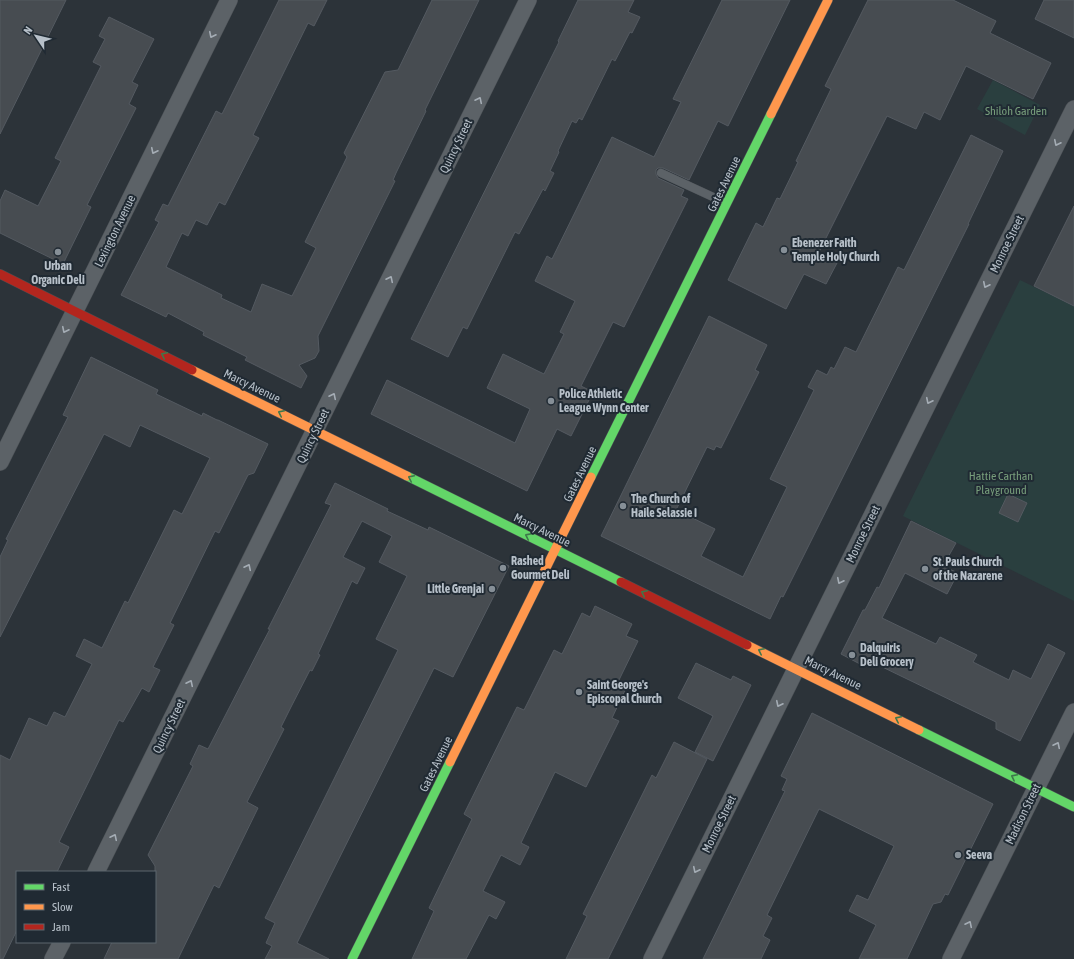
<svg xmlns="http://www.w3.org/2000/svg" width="1074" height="959" font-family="'Asap Condensed',sans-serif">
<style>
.green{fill:#2a3f3f}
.building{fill:#474c51;stroke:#545a61}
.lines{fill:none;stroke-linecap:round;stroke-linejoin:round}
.lane-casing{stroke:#4a4f54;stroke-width:9}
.street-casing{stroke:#4a4f54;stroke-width:18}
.fast-casing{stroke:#4a4f54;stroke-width:10}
.slow-casing{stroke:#4a4f54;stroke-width:10}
.jam-casing{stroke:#4a4f54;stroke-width:10}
.lane{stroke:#5c6267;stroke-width:8}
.street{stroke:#5c6267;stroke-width:17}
.fast{stroke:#63d668;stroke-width:9}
.slow{stroke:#ff974d;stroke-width:9}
.jam{stroke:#b3261e;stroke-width:9}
.oneway{stroke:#a5adb5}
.oneway2{stroke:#3e774b}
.poi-dot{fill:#868f97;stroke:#202a33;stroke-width:1.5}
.labels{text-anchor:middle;stroke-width:4;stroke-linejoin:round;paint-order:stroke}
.park-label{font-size:12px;fill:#779d7b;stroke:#202a33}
.street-label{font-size:12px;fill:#b7c0c9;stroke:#202a33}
.poi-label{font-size:12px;font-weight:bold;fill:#b7c0c9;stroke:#202a33;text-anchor:start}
</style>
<rect width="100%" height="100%" fill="#2c3339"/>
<path class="green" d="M993 80 1040 105 1025 135 977 109Z
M1020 280 1074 306V601L903 516Z"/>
<path class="building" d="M0 0H66L0 134Z
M279 0H327L314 26 308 23 253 135 259 138 225 205 219 202 207 225 196 220 188 236 182 233 166 267 222 295 221 298 251 312 262 284 292 296 316 248 305 242 347 157 344 153 385 72 398 70 432 0H479L425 110 426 111 396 173 393 180 395 181 318 336 319 351 315 358 299 365 307 376 301 388 245 360 247 357 203 335 204 332 168 313 166 317 121 295 159 222 155 220 163 204 168 206 216 111 222 114Z
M578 0H634L628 12 640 17 632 33 630 32 615 61 612 59 582 120 579 118 576 123 572 121 558 151 559 152 550 171 554 173 545 191 543 189 519 234 515 232 467 329 463 327 448 357 411 339 559 42 558 41Z
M722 0H790L728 126 718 121 689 180 663 168H658L656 170V174L658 178 684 190 681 196 688 199 624 327 613 322 581 386 593 392 571 436 557 429 527 491 371 414 387 380 515 443 530 409 487 388 503 354 544 374 564 334 560 332 575 301 535 281 547 256 552 259 612 137 654 157 681 102 673 99Z
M868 0H953L996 21 990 33 1051 63 1033 99 966 66 940 120 924 112 916 129 887 116 818 254 837 263 826 284 804 274 786 309 728 280 756 223 763 227 777 198 780 199 798 162 796 161 831 89 825 86Z
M1044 0H1074V38L1035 19Z
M109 17 154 39 132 82 138 85 129 104 136 108 87 205 91 207 63 264 0 233V201L5 190 38 206 61 161 55 158 101 66 93 62 105 39 99 36Z
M971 135 1003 151 968 224H969L812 539 783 597 781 596 770 619 601 536 709 316 767 345 755 370 759 372 721 448 716 446 714 450 707 447 676 510 715 529 701 556 743 577 787 487 770 479 814 390 808 387 817 370 827 375 831 367 834 369 845 347 856 352 898 267 904 270Z
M1074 206V306L1034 286Z
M91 357 158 390 156 394 202 416 203 413 217 420H218L268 444 254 473 248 475 219 533 215 531 170 623 174 625 153 667 160 670 149 692 142 688 123 722 119 720 59 842 69 847 57 872H17V930L3 959H0V755L10 760 29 718 47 726 54 712 65 717 92 664 76 656 84 639 102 648 125 601 128 603 174 510 182 514 210 458 140 425 130 447 104 434 0 637V557L8 540 6 539 68 417 63 415Z
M335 483 388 509 387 511 428 530 429 527 509 566 453 677 434 668 297 943 329 959H265L272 946 266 943 275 923 265 918 398 650 376 639 407 576 379 562 392 536 362 521 343 557 365 568 357 584 352 581 318 654 320 655 312 671 310 670 291 707 281 727 284 729 247 802 258 808 219 888 214 885 178 959H104L112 942H155V866L148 855 193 766 190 764 199 745 208 749 261 646 270 629H268L331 505 325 503Z
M1008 494 1027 503 1018 522 999 513Z
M911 521 956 543 943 566 958 573 947 594 905 573 882 618 936 644 940 637 977 655 973 662 1009 680 1013 670 1031 679 1048 644 1065 653 1020 741 996 729V722L872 662 868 665 861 662 860 664 841 654 863 610H865L877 587 879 588Z
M595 606 632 624 626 636 638 641 618 682 627 686 612 718 619 721 586 787 555 772 521 843 529 847 520 865 501 855 483 891 505 902 496 919 489 915 466 959H412L434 911 429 908 472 819 464 814 517 707 524 710 554 650 562 654 582 613 590 617Z
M696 663 731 680 733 676 751 685 713 761 695 752 713 716 678 698Z
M812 713 993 804 948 895 945 894 941 902 933 904 907 959H859L876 925 849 911 857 895 868 900 894 846 819 809 767 915 772 918 763 936 770 940 761 959H703L785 791 782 790 787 779 781 776Z
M674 742 707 759 619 937 608 959H566L587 916 583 914 652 775 656 778Z"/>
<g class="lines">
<g class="lane-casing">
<path id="lane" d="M661 173 726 203"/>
</g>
<g class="street-casing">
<path id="street" d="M0 462 229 0
M96 872 528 0
M53 959 62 942
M652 959 1074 109
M951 959 1074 712"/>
</g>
<g class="fast-casing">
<path id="fast" d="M407 476 621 582
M591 477 771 114
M919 730 1074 807
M352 959 450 762"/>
</g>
<g class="slow-casing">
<path id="slow" d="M771 114 828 0
M192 370 407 476
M747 645 919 730
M450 762 591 477"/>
</g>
<g class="jam-casing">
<path id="jam" d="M0 274 192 370
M621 582 747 645"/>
</g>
<use href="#lane" class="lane"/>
<use href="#street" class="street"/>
<use href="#fast" class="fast"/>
<use href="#slow" class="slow"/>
<use href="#jam" class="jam"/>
</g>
<defs><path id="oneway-chevron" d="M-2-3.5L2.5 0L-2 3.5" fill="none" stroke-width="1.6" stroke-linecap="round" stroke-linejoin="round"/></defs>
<g class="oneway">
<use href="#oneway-chevron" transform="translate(212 35) rotate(116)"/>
<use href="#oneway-chevron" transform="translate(479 100) rotate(-64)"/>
<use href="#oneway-chevron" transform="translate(1057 143) rotate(116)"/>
<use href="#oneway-chevron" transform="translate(154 151) rotate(116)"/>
<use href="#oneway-chevron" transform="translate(390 279) rotate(-64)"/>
<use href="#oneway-chevron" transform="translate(986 285) rotate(116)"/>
<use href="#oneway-chevron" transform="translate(65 330) rotate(116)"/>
<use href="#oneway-chevron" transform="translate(333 396) rotate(-64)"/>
<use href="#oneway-chevron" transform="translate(929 401) rotate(116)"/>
<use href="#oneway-chevron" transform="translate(248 567) rotate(-64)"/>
<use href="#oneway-chevron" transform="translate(840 581) rotate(116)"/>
<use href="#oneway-chevron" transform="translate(190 683) rotate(-64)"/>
<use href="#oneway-chevron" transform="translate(779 704) rotate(116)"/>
<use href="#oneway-chevron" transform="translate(1057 745) rotate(-64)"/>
<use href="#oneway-chevron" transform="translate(114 837) rotate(-64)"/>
<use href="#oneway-chevron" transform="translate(696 870) rotate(116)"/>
<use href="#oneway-chevron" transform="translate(969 924) rotate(-64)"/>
</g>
<g class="oneway2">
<use href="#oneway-chevron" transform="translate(164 355) rotate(-154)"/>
<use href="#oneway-chevron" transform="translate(281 413) rotate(-154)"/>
<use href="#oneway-chevron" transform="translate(411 478) rotate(-154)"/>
<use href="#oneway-chevron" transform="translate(528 536) rotate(-154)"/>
<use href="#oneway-chevron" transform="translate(644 593) rotate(-154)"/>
<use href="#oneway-chevron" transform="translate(761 651) rotate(-154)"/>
<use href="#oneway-chevron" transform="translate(898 719) rotate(-154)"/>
<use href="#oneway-chevron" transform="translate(1014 777) rotate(-153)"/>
</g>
<g class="poi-dot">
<circle cx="784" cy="250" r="4"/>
<circle cx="58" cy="252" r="4"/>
<circle cx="551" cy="401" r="4"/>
<circle cx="623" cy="506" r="4"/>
<circle cx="503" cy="568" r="4"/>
<circle cx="925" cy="569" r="4"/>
<circle cx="492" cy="589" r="4"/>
<circle cx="852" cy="655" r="4"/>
<circle cx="579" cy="692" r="4"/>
<circle cx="958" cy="855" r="4"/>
</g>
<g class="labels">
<g class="park-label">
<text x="1016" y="115">Shiloh Garden</text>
<text x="1001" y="480">Hattie Carthan<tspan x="1001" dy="14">Playground</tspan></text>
</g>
<g class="street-label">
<text transform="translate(456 146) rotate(-64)" y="4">Quincy Street</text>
<text transform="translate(724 184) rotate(-64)" y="4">Gates Avenue</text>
<text transform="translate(115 231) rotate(-64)" y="4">Lexington Avenue</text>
<text transform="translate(1007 244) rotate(-64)" y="4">Monroe Street</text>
<text transform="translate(252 386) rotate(26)" y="4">Marcy Avenue</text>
<text transform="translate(313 436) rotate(-64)" y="4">Quincy Street</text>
<text transform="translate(580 474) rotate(-64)" y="4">Gates Avenue</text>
<text transform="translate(542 530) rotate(26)" y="4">Marcy Avenue</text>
<text transform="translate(863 534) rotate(-64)" y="4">Monroe Street</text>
<text transform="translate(833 673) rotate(26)" y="4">Marcy Avenue</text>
<text transform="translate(169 726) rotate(-64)" y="4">Quincy Street</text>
<text transform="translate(436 764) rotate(-64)" y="4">Gates Avenue</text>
<text transform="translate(1023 814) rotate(-64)" y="4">Madison Street</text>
<text transform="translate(719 824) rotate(-64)" y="4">Monroe Street</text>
</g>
<g class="poi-label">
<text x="792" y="247">Ebenezer Faith<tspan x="792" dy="14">Temple Holy Church</tspan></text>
<text x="58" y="270" text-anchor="middle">Urban<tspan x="58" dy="14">Organic Deli</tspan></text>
<text x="559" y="398">Police Athletic<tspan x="559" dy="14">League Wynn Center</tspan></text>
<text x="631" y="503">The Church of<tspan x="631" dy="14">Haile Selassie I</tspan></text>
<text x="511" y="565">Rashed<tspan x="511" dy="14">Gourmet Deli</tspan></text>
<text x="933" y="566">St. Pauls Church<tspan x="933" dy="14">of the Nazarene</tspan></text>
<text x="484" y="593" text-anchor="end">Little Grenjai</text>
<text x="860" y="652">Dalquiris<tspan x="860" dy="14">Deli Grocery</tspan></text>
<text x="587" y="689">Saint George's<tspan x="587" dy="14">Episcopal Church</tspan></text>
<text x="966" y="859">Seeva</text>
</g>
</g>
<rect x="16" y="871" width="140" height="72" fill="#202a33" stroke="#5c666f"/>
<rect x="24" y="884" width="20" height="6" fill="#63d668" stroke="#5c666f"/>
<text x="52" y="891" font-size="12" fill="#b7c0c9">Fast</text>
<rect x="24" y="904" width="20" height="6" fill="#ff974d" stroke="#5c666f"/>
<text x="52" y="911" font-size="12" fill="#b7c0c9">Slow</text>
<rect x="24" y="924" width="20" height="6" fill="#b3261e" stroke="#5c666f"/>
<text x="52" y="931" font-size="12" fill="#b7c0c9">Jam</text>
<g transform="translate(36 36) rotate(305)" stroke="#202a33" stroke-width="3" paint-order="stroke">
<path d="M0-3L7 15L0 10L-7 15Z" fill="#b7c0c9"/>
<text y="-6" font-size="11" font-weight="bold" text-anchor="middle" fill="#b7c0c9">N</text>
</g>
</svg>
